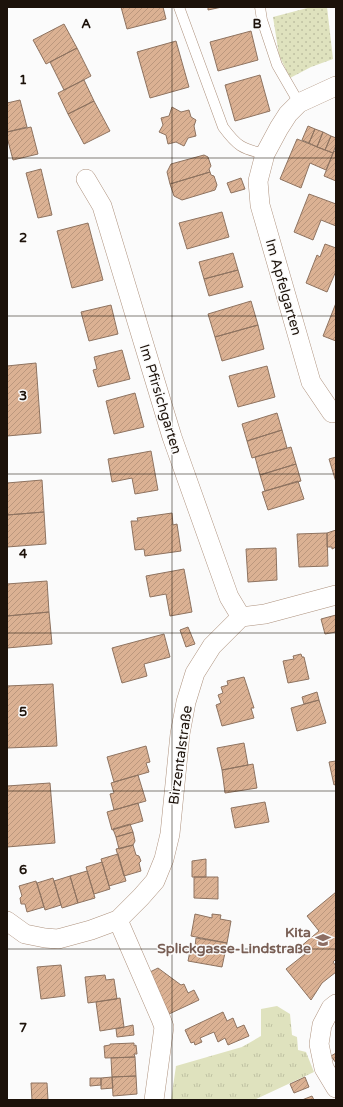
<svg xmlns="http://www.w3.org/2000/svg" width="343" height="1107" font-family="'Varela Round',sans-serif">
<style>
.grass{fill:url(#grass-dots)}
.park{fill:url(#park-tufts)}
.building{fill:url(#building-hatch);stroke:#8e7360}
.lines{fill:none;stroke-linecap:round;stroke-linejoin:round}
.service-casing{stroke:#ae927e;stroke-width:11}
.minor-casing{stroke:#ae927e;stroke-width:20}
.service{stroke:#fff;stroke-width:10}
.minor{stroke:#fff;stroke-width:19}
.grid{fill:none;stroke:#1c120a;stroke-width:1;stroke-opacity:0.55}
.labels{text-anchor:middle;stroke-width:3;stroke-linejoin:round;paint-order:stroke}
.street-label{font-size:14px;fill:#1c120a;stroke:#fbfbfb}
.education-label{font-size:14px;font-weight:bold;fill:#785e54;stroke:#fbfbfb;text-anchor:end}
.grid-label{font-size:13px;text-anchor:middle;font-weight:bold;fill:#1c120a;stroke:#fbfbfb;stroke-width:3;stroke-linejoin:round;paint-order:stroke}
</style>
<defs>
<pattern id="grass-dots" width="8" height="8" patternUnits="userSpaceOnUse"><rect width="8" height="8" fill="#dfe2be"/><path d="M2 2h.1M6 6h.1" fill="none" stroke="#bfc1a2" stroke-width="1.8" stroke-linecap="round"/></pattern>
<pattern id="park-tufts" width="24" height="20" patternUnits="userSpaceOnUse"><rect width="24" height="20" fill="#dfe2be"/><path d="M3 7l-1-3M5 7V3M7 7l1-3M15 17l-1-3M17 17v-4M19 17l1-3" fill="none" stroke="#bfc1a2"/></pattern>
<pattern id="building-hatch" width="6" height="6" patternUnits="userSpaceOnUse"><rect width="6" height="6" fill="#dbb193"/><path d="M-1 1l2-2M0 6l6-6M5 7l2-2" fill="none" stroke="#bb977d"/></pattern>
</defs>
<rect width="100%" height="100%" fill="#fbfbfb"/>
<path class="grass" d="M311 7H327L333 59 311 67 290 78 279 55 273 17Z"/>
<path class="park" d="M277 1006 290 1014 292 1035 297 1037 298 1050 306 1052 314 1072 254 1100H171L176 1066 242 1047 261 1036V1009Z"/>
<path class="building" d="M121 7H163L166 19 127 29Z
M208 7H222L208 10Z
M64 24 77 48 46 64 33 40Z
M251 31 258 60 218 71 210 42Z
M176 41 189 87 150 98 137 52Z
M77 48 91 76 64 90 50 62Z
M260 75 270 111 235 121 225 85Z
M84 80 94 101 68 114 58 93Z
M20 100 27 127 7 132V103Z
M94 101 110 131 84 144 68 114Z
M172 107 181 112 189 110 191 117 196 120 194 126 196 136 188 138 184 146 176 142 168 144 166 135 159 132 163 125 161 118 169 116Z
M308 126 315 129 309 143 302 140Z
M31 127 38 154 13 160 7 137V132Z
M315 129 323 132 317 147 309 143Z
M323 132 331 136 325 150 317 147Z
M331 136 336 138V145L333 153 325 150Z
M297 139 333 153 326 170 310 163 301 188 280 179Z
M334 151 336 152V181L324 176Z
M204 155 208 157 211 166 209 169 210 172 170 184 167 172 171 164Z
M41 169 52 215 38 218 26 173Z
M210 172 211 175 214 176 217 185 215 190 182 200 174 196 170 184Z
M241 178 245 189 231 193 227 183Z
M309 194 336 204V226L321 220 313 240 294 232Z
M222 212 229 237 187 249 179 223Z
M88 223 103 280 72 288 57 231Z
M325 244 336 248V271L327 292 306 283 317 255 320 257Z
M233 253 238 270 204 279 199 262Z
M238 270 243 287 209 296 204 279Z
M251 301 258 325 215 337 208 314Z
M336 303V341L323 336Z
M111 305 118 334 89 341 81 312Z
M258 325 264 349 222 361 215 337Z
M122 350 130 379 98 387 93 370 97 369 94 357Z
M36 363 41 433 7 436V366Z
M267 366 275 397 238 407 229 376Z
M135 393 144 427 114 434 106 401Z
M277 413 282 430 247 441 242 424Z
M282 430 287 448 252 458 247 441Z
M291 447 296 464 260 475 255 457Z
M151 451 158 490 135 494 132 478 112 482 108 459Z
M336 457V482L329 459Z
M296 464 301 481 265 491 260 475Z
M42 480 44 512 7 515V483Z
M298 481 304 499 268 510 262 492Z
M44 512 46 544 7 547V515Z
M172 513 173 525 177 524 181 551 145 556 144 549 135 550 131 521H138L137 518Z
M336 530V547L332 549V547H327V533Z
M327 533 328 566 299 567 297 534Z
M276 548 277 580 248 582 246 549Z
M184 569 192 612 170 616 166 594 150 597 146 576Z
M47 581 49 612 7 616V584Z
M49 612 52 644 7 648V616Z
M336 615V632L325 634 321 619Z
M188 627 195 644 186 647 180 630Z
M164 634 170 657 144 664 147 676 122 683 112 648Z
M301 654 302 657H304L309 679 288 683 283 661 294 659 293 656Z
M244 677 254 708H251L254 718 222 726 216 705 221 703 218 695 223 693 221 687 228 685 227 681Z
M53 684 57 746 7 748V686Z
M317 692 319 700 304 704 302 697Z
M319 700 326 723 297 731 291 708Z
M244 743 248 765 222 770 217 748Z
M146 746 150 762 146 763 149 772 114 782 107 757Z
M336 761V784L334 785 329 762Z
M253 764 257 788 225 793 222 770Z
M138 775 146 801 114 810 110 794 114 793 111 783Z
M50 783 55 843 7 847V786Z
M265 802 269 822 235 828 231 808Z
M138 803 143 821 112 830 107 812Z
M130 824 133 832 116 837 113 829Z
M133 832 135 841 133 845 119 849 116 837Z
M133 845 136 855 139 856 141 861 139 863 141 871 124 876 116 849Z
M118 854 126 881 109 886 101 859Z
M206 859V877H192V861Z
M102 862 110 889 94 894 86 867Z
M87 871 95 898 78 903 70 876Z
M70 876 78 903 62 908 54 881Z
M194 877H218V899L194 898Z
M53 878 61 905 45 910 37 883Z
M36 881 44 907 27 912 25 904H21L20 898 22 896 19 886Z
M336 892V959L333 962 336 966V972L322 983 311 1000 286 969 305 954 299 948 319 931 307 916Z
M195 914 212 918V914L221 915 220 919 231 921 227 943 191 936Z
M196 938 227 943 222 967 188 961 191 946 195 947Z
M61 965 65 996 41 999 37 967Z
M158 968 181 985 184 984 188 993 194 990 199 1000 169 1014 150 972Z
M105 975 106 980 114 979 117 999 88 1003 85 977Z
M120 998 124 1027 100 1031 96 1002Z
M223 1012 227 1021 233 1018 237 1028 244 1025 249 1036 228 1045 225 1038 218 1042 214 1032 200 1038 202 1042 195 1045 194 1042 191 1043 185 1030Z
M133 1025 134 1035 117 1037 116 1029Z
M134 1043V1046L136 1045 137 1054H134L135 1057 105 1058 104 1046 110 1045V1044Z
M336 1053V1063L331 1056Z
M135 1057 136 1076 112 1077 111 1058Z
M136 1076 137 1094 113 1096 112 1077Z
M112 1077 113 1088 101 1089V1078Z
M305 1077 309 1087 294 1093 290 1084Z
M90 1078H101V1085L90 1086Z
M31 1083H47L48 1100H32Z
M312 1096 314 1100H302Z"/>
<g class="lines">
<g class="service-casing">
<path id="service" d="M179 7 223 127C237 146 242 149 265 154
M260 7 262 20 277 65 299 103"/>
</g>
<g class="minor-casing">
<path id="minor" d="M86 179 102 206 172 437 229 597 241 617
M332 413 311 382 260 205 258 181 265 154 279 128 288 114 299 103 336 86
M118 920 161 1019 164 1027 154 1100
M7 921 25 934 45 938 58 939 91 930 118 920 141 897 155 881 164 859 170 834 180 734 186 702 195 673 212 646 241 617 265 614 336 595
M336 1004 331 1008 322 1025 319 1044 324 1068 336 1088"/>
</g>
<use href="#service" class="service"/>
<use href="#minor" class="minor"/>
</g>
<path class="grid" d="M172 7V1100M7 158H336M7 316H336M7 474H336M7 633H336M7 791H336M7 949H336"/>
<defs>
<g id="school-bare" transform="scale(1.2)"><path d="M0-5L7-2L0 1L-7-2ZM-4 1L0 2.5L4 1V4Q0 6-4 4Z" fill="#8d6e63" stroke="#fbfbfb" stroke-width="2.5" paint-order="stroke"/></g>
</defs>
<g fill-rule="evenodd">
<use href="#school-bare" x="323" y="940"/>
</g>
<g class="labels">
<g class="street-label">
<text transform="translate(284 287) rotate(74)" y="5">Im Apfelgarten</text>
<text transform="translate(161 399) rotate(73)" y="5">Im Pfirsichgarten</text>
<text transform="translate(180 755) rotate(-82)" y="5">Birzentalstraße</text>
</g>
<g class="education-label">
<text x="311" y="937">Kita<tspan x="311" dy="16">Splickgasse-Lindstraße</tspan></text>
</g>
</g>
<g class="grid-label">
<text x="86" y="28">A</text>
<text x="257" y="28">B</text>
<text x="23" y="84">1</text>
<text x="23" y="242">2</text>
<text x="23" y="400">3</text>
<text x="23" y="558">4</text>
<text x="23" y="716">5</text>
<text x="23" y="874">6</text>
<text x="23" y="1032">7</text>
</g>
<rect width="343" height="1107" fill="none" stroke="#1c120a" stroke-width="16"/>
</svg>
